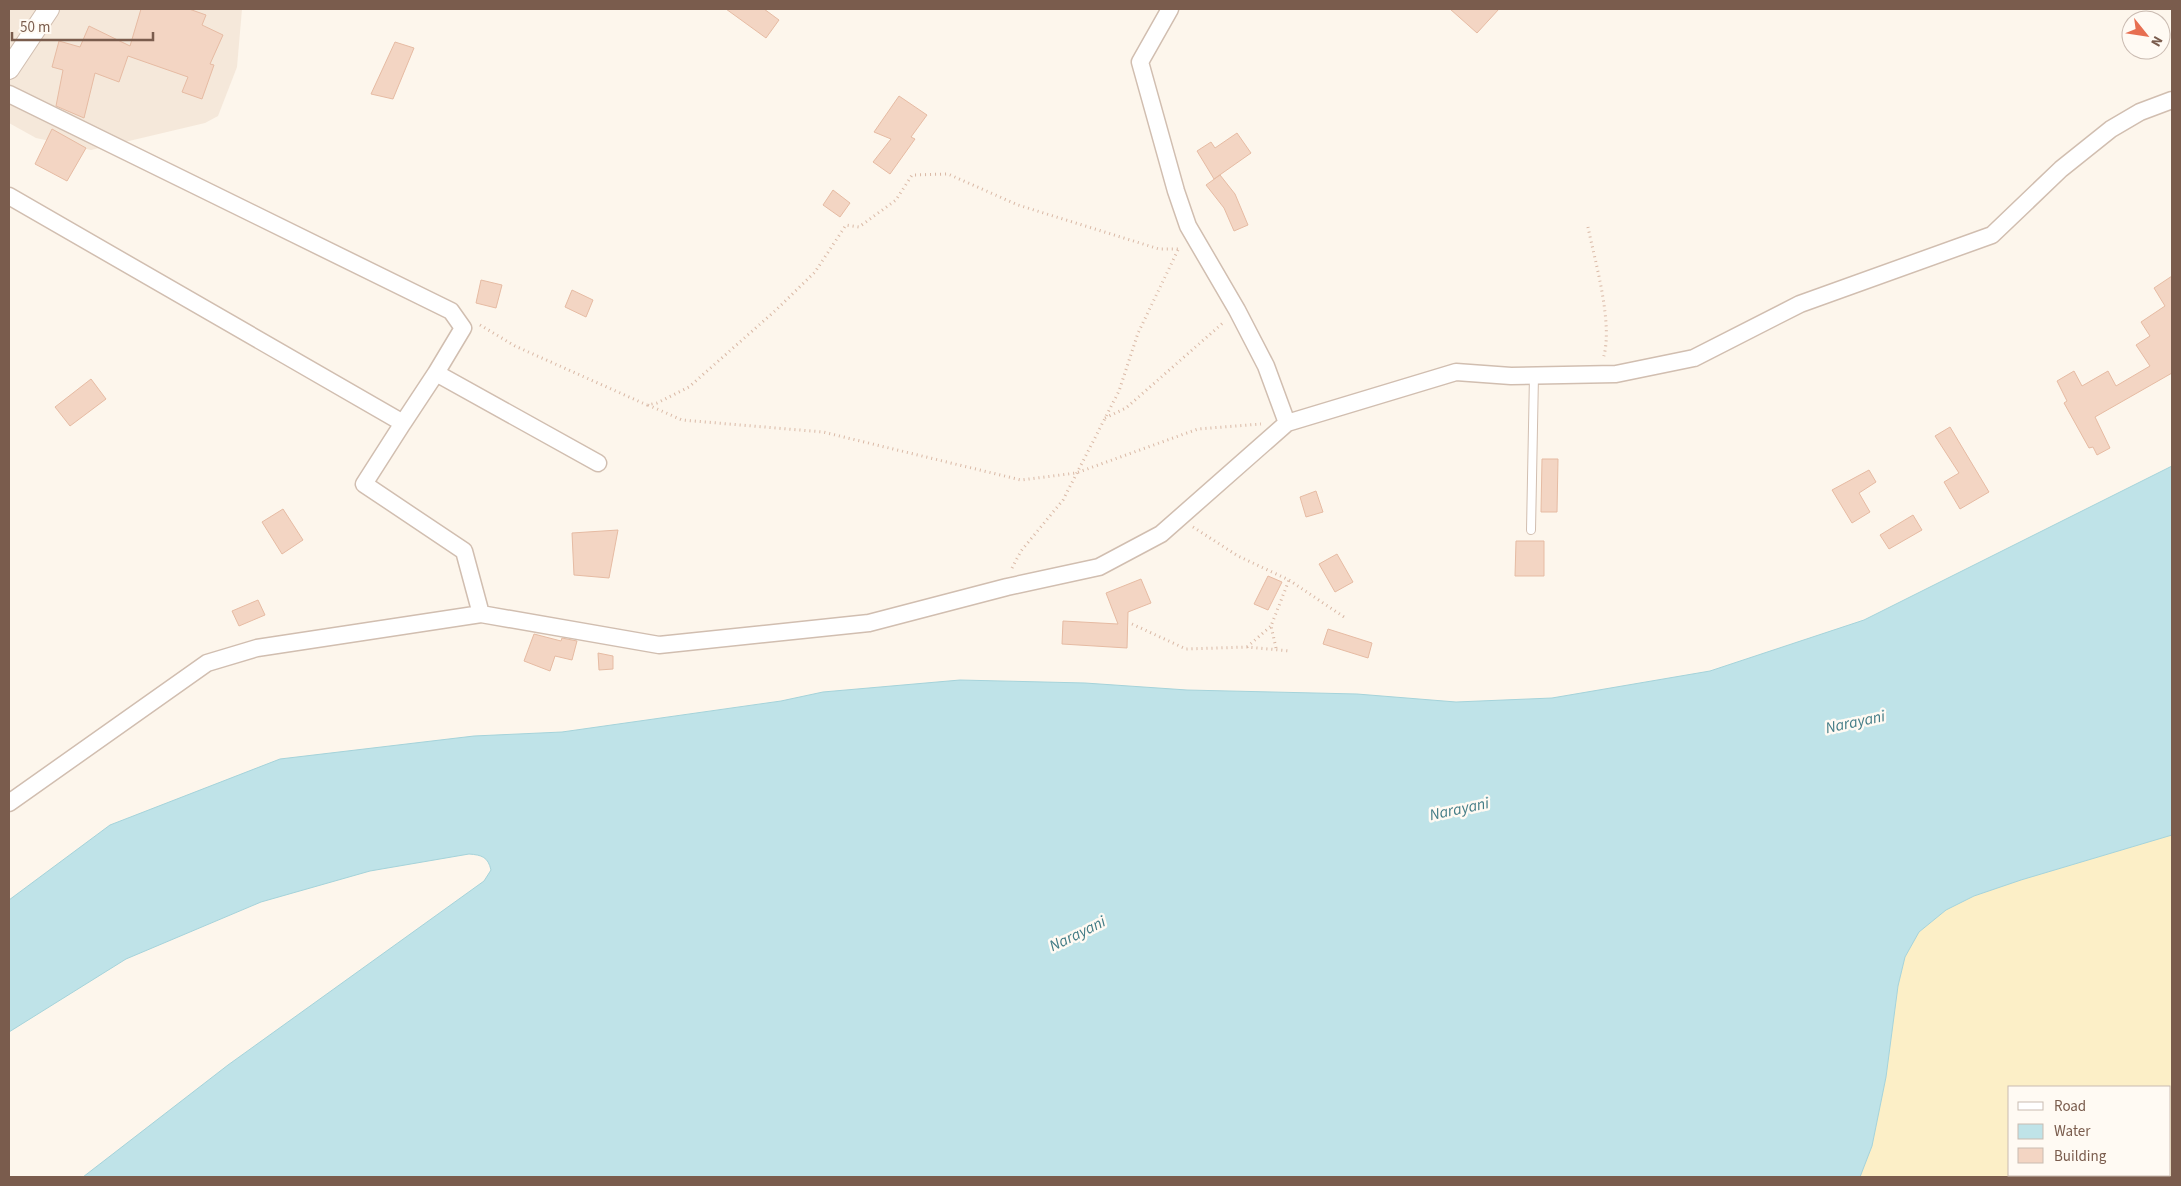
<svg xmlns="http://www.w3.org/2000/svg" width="2181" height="1186" font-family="'Source Sans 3',sans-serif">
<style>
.residential{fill:#f5e8da}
.sand{fill:#fcefc7;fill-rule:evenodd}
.water{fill:#bfe3e8;stroke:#a5d3da}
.building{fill:#f3d5c3;stroke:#e6bba3}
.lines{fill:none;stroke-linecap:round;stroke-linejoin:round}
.service-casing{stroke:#d1beb0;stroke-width:10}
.minor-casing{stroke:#d1beb0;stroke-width:19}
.tertiary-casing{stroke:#d1beb0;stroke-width:22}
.path{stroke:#d9b8a5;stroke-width:3;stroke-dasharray:1 4;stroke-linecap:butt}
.service{stroke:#fff;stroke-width:8}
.minor{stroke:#fff;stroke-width:16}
.tertiary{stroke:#fff;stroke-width:20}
.labels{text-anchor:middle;stroke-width:5;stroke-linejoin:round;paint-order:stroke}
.water-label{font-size:16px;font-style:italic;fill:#437c86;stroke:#fffaf3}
</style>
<rect width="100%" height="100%" fill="#fdf6ec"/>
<path class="residential" d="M9 9H242L237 67 218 116 205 123 91 150 36 138 9 123Z"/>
<path class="sand" d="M2172 835V1177H1860L1872 1146 1886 1077 1898 986 1905 957 1919 932 1946 910 1974 896 2021 880ZM2010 1087H2170V1175H2010Z"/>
<path class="water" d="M2172 466V835L2021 880 1974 896 1946 910 1919 932 1905 957 1898 986 1886 1077 1872 1146 1860 1177H83L228 1065 484 881 491 870C488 857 482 855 469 854L370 871 261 902 126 959 9 1032V900L110 825 280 759 474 736 562 732 781 701 823 692 960 680 1085 683 1187 690 1357 694 1456 702 1552 698 1710 671 1864 620Z"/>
<path class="building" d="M141 9H189L206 15 202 25 223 35 210 64 214 65 202 99 182 92 188 77 128 56 119 82 95 73 84 118 56 106 63 70 52 67 59 41 80 47 89 26 130 46Z
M726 9H764L779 20 766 38Z
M1450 9H1499L1477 33Z
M395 42 414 48 393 99 371 94Z
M899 96 927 115 911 137 915 139 890 174 873 162 891 139 874 132Z
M52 129 86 148 67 181 35 164Z
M1237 133 1251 153 1214 179 1197 151 1211 142 1215 148Z
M1220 175 1235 194 1248 225 1234 231 1224 208 1206 185Z
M833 190 850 203 840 217 823 205Z
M2172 276V373L2095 417 2110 448 2097 455 2093 447 2089 448 2064 403 2067 401 2057 381 2074 371 2082 386 2108 371 2116 386 2150 366 2136 345 2150 336 2141 322 2165 306 2154 288Z
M481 280 502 285 496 308 476 303Z
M572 290 593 300 586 317 565 307Z
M91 379 106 399 70 426 55 407Z
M1950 427 1989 492 1960 509 1944 482 1959 473 1935 436Z
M1542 459H1558L1557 512H1541Z
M1869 470 1876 482 1859 493 1870 512 1852 523 1832 490Z
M1316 491 1323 512 1306 517 1300 497Z
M283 509 303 540 282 554 262 522Z
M1913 515 1922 530 1889 549 1880 535Z
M618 530 609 578 574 575 572 533Z
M1516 541H1544V576H1515Z
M1337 554 1353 582 1335 592 1319 564Z
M1268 576 1282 582 1268 610 1254 604Z
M1141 579 1151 603 1128 612 1127 648 1062 644 1063 621 1118 624 1106 593Z
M258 600 265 615 239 626 232 611Z
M1328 629 1372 643 1368 658 1323 644Z
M534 634 561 641 562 638 577 641 572 660 555 656 550 671 524 661Z
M598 653 613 656V669L599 670Z"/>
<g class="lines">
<g class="service-casing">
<path id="service" d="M1531 530 1534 375"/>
</g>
<g class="minor-casing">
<path id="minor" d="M1170 9 1140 62 1176 191 1188 226 1237 310 1266 366 1287 423
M9 94 451 311 463 328 436 373
M9 196 403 423 364 484 464 551 481 614
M403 423 436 373 598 463
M9 803 207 663 257 648 481 614 659 645 869 623 1007 587 1099 567 1161 534 1287 423 1456 372 1511 376 1616 374 1694 358 1800 304 1992 235 2061 169 2111 129 2140 112 2172 100"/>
</g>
<g class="tertiary-casing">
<path id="tertiary" d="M9 69 49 9"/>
</g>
<path class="path" d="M1588 227C1595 262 1614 325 1603 359
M480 325 515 346 647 405 657 403 689 387 776 310 815 272 846 225 859 227 896 200 912 175 948 174 1018 205 1159 249H1178
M648 405 682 420 823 432 1021 480 1076 473 1198 429 1261 424
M1105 418 1126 408 1224 322
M1193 527 1238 556 1289 580 1347 619
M1012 568 1021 551 1063 500 1119 391 1138 333 1178 250
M1132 624 1186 649 1247 647 1290 651
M1247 647 1271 626
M1276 648 1271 626 1289 580"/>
<use href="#service" class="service"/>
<use href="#minor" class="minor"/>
<use href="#tertiary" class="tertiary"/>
</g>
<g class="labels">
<g class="water-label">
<text transform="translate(1855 721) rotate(-12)" y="6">Narayani</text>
<text transform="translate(1459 808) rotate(-12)" y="6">Narayani</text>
<text transform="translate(1077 933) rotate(-26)" y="6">Narayani</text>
</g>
</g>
<rect width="2181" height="1186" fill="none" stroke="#7a5c4d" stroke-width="20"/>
<rect x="2008" y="1086" width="162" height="90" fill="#fffaf3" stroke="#cabbb1"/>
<rect x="2018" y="1102" width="25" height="8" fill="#ffffff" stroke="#cabbb1"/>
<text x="2054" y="1111" font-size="15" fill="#7a5c4d">Road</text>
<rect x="2018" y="1124" width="25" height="15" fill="#bfe3e8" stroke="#cabbb1"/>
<text x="2054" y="1136" font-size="15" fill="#7a5c4d">Water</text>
<rect x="2018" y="1148" width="25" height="15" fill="#f3d5c3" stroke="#cabbb1"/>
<text x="2054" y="1161" font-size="15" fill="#7a5c4d">Building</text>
<g transform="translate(2146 35) rotate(120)"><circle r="24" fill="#fffaf3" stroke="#cabbb1"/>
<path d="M0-4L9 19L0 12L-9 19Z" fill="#e76f51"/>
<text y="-8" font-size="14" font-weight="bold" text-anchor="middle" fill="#7a5c4d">N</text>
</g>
<path d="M12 32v8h141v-8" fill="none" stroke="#7a5c4d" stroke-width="2.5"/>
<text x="20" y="32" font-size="15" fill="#7a5c4d" stroke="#fffaf3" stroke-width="4" paint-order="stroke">50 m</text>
</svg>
